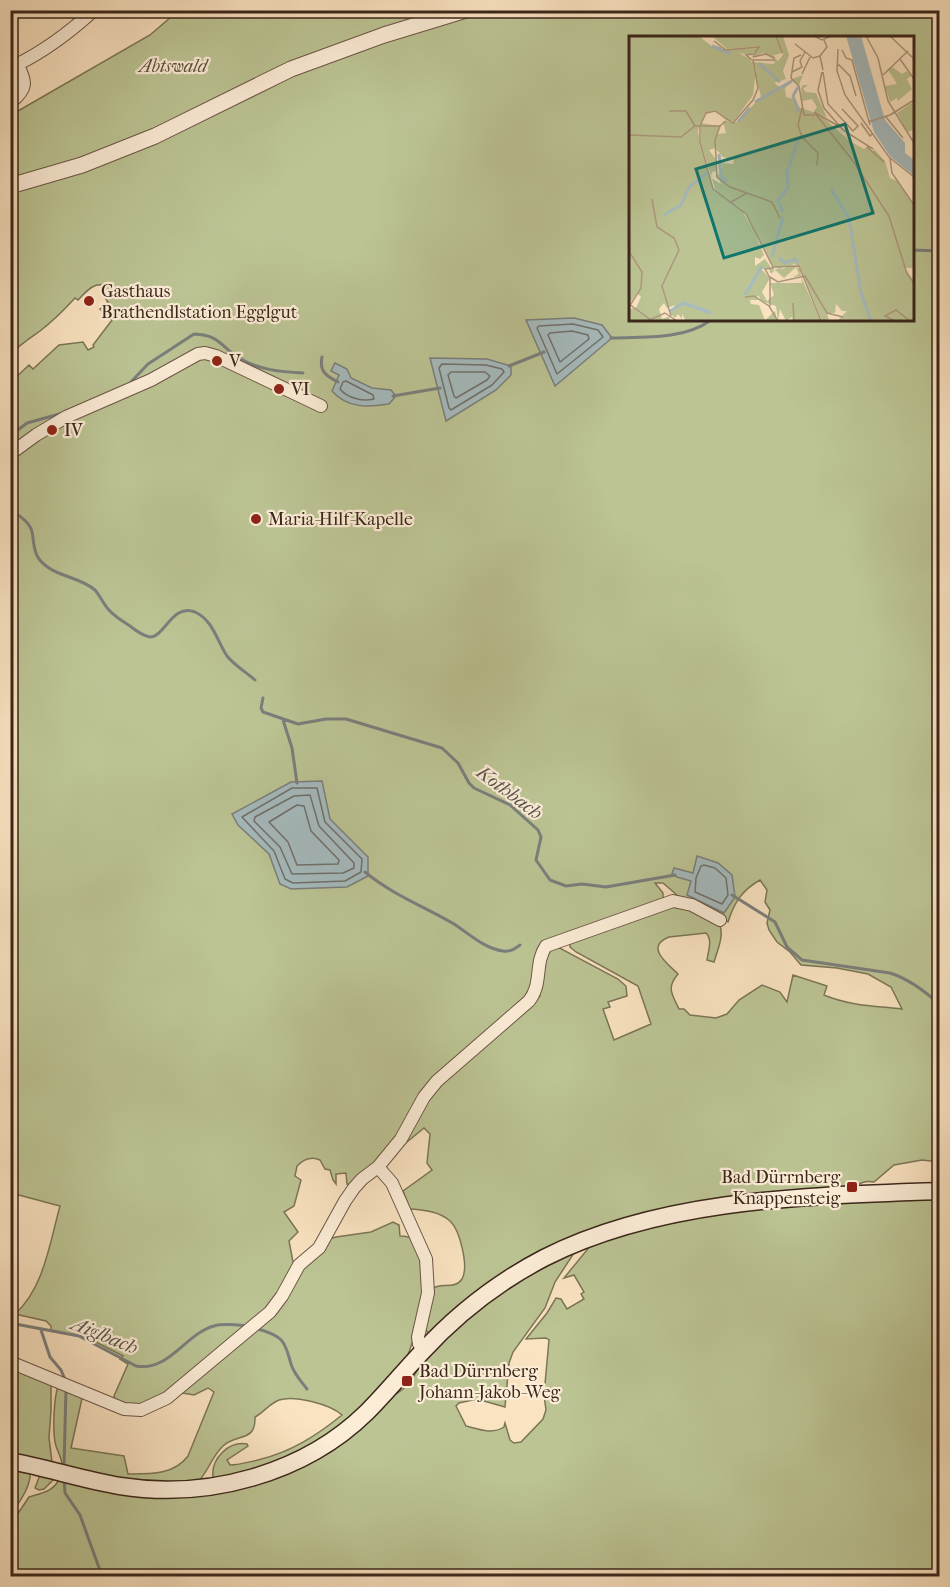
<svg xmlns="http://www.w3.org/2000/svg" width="950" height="1587" font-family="'IM FELL French Canon',serif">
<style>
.green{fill:#bcc494;stroke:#7b7557;stroke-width:1.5;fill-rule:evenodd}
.water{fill:#a5bbbf;stroke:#7a7f7d;stroke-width:1.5}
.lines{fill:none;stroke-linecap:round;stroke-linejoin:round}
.shore{stroke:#70706c;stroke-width:1.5}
.stream{stroke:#7a7f7d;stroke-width:3}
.minor-casing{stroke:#6a5544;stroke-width:14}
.tertiary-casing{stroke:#6a5544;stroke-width:17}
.secondary-casing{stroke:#3a261a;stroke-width:19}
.minor{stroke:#fcedd7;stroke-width:12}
.tertiary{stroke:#fcedd7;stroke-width:15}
.secondary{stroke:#fcedd7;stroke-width:16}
.poi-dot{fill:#8f2418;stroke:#fcedd7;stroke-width:2}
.labels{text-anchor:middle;stroke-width:4.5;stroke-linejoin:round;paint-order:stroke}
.park-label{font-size:18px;font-style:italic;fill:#5a4e38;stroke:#fcedd7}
.poi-label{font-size:18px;fill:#3a261a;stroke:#fcedd7;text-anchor:start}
.water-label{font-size:20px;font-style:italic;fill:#5a534c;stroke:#fcedd7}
.inset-river{fill:none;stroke:#a5bbbf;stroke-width:3}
.inset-road{fill:none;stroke:#ad977e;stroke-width:1.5}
.view{fill:#0f766e;fill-opacity:0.15;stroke:#0f766e;stroke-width:3}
.inset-edge{fill:none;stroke:#3a261a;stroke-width:3}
</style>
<rect width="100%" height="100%" fill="#fae3c1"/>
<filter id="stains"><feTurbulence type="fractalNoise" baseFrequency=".00333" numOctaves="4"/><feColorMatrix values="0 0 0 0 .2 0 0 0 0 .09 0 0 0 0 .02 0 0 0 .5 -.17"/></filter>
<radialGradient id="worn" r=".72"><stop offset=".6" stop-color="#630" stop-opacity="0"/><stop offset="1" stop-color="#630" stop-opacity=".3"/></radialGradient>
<path class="green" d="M178 11H939V1162L922 1160 894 1165 874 1182C860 1180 858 1186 845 1190 837 1192 826 1192 818 1192 709 1199 599 1215 505 1275 479 1291 457 1311 434 1332L428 1333 424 1327 432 1289C440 1282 455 1290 462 1279 469 1267 460 1230 450 1221 439 1211 423 1210 410 1209L403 1191 432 1170 427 1163 430 1134 424 1128 390 1156C408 1134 420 1107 438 1085L540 996 538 988 534 984 523 1002 449 1066 428 1087 405 1126 386 1154 352 1185 347 1184 346 1173 336 1174V1184L333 1180 330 1170 325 1169 320 1160C311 1156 304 1159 297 1166L295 1176 301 1180 294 1206 284 1212 298 1232 289 1241 293 1262 301 1267 329 1239 336 1237 371 1232 393 1222 399 1225 400 1236C417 1236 417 1245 422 1259 429 1278 424 1299 419 1318 415 1332 412 1348 405 1361 399 1372 389 1380 381 1389 339 1437 283 1467 221 1480L213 1477C211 1458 229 1441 247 1444L248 1446 227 1460 230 1465C239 1465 249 1462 258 1460 291 1452 316 1436 342 1415 330 1404 294 1395 279 1400 269 1404 264 1412 255 1417 256 1443 236 1433 223 1446 212 1456 208 1472 198 1482 158 1494 101 1477 62 1464 61 1457 58 1452 56 1446 52 1433 54 1398 58 1386L83 1394 71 1448 124 1456 128 1474C150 1474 174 1475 188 1456L214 1392 208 1388 194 1395 171 1391 140 1407 117 1403 114 1396 128 1364 120 1359 123 1356 86 1337 51 1331V1326L46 1321 15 1314C44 1288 50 1242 60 1206L15 1194 13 1222 11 1231V378L13 380 29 365 33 369 59 345 83 342 88 350 94 347 93 345 112 320 100 309 108 302 103 295 105 291 106 286C94 281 86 292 78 300L75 298C64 310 53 321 40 331 30 338 19 345 11 354V115L150 35ZM630 38H912V320H630ZM760 880 767 890 765 902 770 910 767 923 769 930 777 942 790 952 801 965 837 968 868 974 891 987 902 1009C876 1006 850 1006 824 995L827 986 793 975 787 1002 780 992 762 985 739 1000 727 1014 716 1018 690 1015 684 1009H679C672 994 666 988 678 974 668 964 644 947 669 937L706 933C713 940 708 951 707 960L714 962C717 952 724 936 720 926 715 915 686 904 675 904 662 905 581 934 570 941V947L576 952 638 986 651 1024 614 1040 603 1009 610 1007 608 1002 627 996 626 986 618 979 550 943 658 904 663 900V893L655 883H663L678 896 728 922C734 903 742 890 760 880Z
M939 1199V1576H11V1524L29 1497C42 1493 52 1492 59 1480L143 1495 267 1479 386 1399C416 1386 413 1371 431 1349L523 1275 574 1253 555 1282 545 1308 513 1352 509 1363 505 1407 477 1399 459 1403 456 1406 466 1426C478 1429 492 1435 504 1427L505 1423 510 1440 514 1443 521 1442 543 1419 546 1410 544 1395 549 1340 546 1338 526 1339 547 1313 556 1298 561 1299 567 1309 584 1299 581 1294 584 1292 574 1275 564 1278 591 1245 605 1238C636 1231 667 1224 698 1218 777 1202 860 1198 939 1199Z
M11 1366 51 1384V1410L49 1438 52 1462 11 1456Z
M11 1466 30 1470C32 1486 19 1502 11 1515Z
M40 1475 55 1478 44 1489 39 1490 35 1488Z"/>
<path class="water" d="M574 318 602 325 612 338 555 386 526 320Z
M430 358 487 359 511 366V375L496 390 446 421Z
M335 363 347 369 351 378 372 388 391 390 396 396 389 404C368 407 348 409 332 391L339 375 331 371Z
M322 781 330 819 368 857V876L347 887 291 889 280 884 269 854 238 825 232 814 291 782Z
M697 856 718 863 732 875 735 897 724 913 687 895 691 881 677 877 672 874 674 868 693 873Z"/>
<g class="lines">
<path class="shore" d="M573 324 598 330 603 337 557 374 537 328 539 326Z
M572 331 588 335 589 339 560 362 548 335 550 333Z
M442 364 486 365 502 369 504 372 492 385 451 410 449 408 439 368Z
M451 372H485L490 376 487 380 456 398 454 396 448 375Z
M343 382 346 381 373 395 374 399C363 402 347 398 340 389Z
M292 788H317L325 822 362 859 361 872 345 881 293 883 285 879 274 851 242 817Z
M310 795 319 826 354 863V868L343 873 292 874 280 847 254 821 255 817 294 796Z
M297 805 304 806 311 831 339 860 338 864 297 865 288 842 269 822Z
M704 865 715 868 726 878 728 895 722 904 695 892 696 878 701 866Z"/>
<path class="stream" d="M912 250 940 251
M611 338C643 337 684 340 711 320
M322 357C319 371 326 376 338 382
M509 366 544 352
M129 384 148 364 194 334C220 335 220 346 239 358 259 370 281 372 303 373
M393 396 440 388
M10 436 27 423 63 413
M10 509C18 515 30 522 32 532 34 541 33 551 39 559 53 577 79 576 95 590 100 596 103 603 108 609 114 616 122 621 130 626 135 630 143 636 150 637 165 637 172 603 195 612 213 620 217 641 227 656 234 665 246 672 255 680
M263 698 261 708 263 712 298 724 326 719H346L442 748 458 763 469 783 474 788 510 805 538 830 541 837 536 860 550 880 566 886 582 884 606 887 675 875
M283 720 292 748 297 783
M365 872C393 895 423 906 454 924 468 933 485 949 503 951 510 952 514 949 520 945
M732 895 775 922 787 947 802 960 890 973C909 979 925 991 940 1005
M10 1323 79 1336 136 1366C169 1372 185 1334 214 1326 224 1323 237 1325 247 1326
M258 1329C283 1336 285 1341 291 1364 294 1374 301 1381 307 1389
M41 1330 50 1357 61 1370 66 1382
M64 1466 66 1389
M64 1479 65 1493 80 1515 102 1576"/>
<g class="minor-casing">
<path id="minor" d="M16 65C45 51 70 32 94 10
M10 454 36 435 66 417 151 380 198 354 205 353 216 356 321 406
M378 1167 392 1183 426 1259 428 1293 418 1337 419 1344 424 1350
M10 1362 124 1409 141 1410 167 1398 270 1312 282 1296 299 1265 319 1248 345 1201 354 1188 362 1179 378 1167 401 1139 424 1097 437 1081 529 1001C543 983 534 964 546 946L673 901 692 905 720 920"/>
</g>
<g class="tertiary-casing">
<path id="tertiary" d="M10 67 16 65C25 82 26 88 10 101
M10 186 82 165 155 136 291 69 384 35 466 10"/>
</g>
<g class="secondary-casing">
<path id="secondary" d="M10 1461C48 1468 83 1480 120 1486 207 1500 304 1474 367 1412 386 1393 404 1371 422 1352 457 1314 498 1282 544 1258 662 1198 809 1196 940 1191"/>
</g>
<use href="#minor" class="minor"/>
<use href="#tertiary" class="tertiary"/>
<use href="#secondary" class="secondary"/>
</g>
<g class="poi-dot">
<circle cx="89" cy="301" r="6"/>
<circle cx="217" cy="361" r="6"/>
<circle cx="279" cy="389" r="6"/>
<circle cx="52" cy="430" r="6"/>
<circle cx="256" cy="519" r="6"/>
<rect x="846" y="1181" width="12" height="12" rx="3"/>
<rect x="401" y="1375" width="12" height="12" rx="3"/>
</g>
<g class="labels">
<g class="park-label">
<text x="173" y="72">Abtswald</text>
</g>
<g class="poi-label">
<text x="101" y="297">Gasthaus<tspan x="101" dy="21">Brathendlstation Egglgut</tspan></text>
<text x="229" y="367">V</text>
<text x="291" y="395">VI</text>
<text x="64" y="436">IV</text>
<text x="268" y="525">Maria-Hilf-Kapelle</text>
<text x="840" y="1183" text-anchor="end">Bad Dürrnberg<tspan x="840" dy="21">Knappensteig</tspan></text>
<text x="419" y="1377">Bad Dürrnberg<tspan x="419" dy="21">Johann-Jakob-Weg</tspan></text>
</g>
<g class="water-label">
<text transform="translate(510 792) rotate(37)" y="7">Kothbach</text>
<text transform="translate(105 1335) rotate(22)" y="7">Aiglbach</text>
</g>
</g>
<g transform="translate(629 36)">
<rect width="285" height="285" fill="#fae3c1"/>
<path d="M0 0H70L86 13 90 12 88 9 96 14 130 12 121 19 110 17 121 23 127 34 124 59 105 85H98L86 74 76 77 69 94 71 109 85 155 112 173 125 195 135 219 131 223 126 221V230L136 223 144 234 164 229 171 233 172 240 164 241 170 238 167 231 155 242 146 234 142 238 140 233H132L141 242 133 256 138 265 145 259 141 247H173L172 241 192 285H164L163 281 157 285 151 273 149 285 147 270 132 265 130 260 126 261 130 264H121L122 268 130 269 136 284 146 275 148 285H57L53 278V283L49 278 46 282 41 277 46 269 38 272 35 267 30 273 33 283 41 280 40 285H0V273L7 272 12 261 8 257 0 268ZM83 0H146L152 17 143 20 149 25 154 19 148 0H154L160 19 154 35 157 43 145 47 152 52 163 43 174 39 170 49 164 45 156 52 157 61 165 63 171 72 184 76 188 81 186 77 191 79 222 106 235 113 239 110 243 116 245 113 256 125 261 142 268 145 285 170V238L284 232H276L285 245V285H208L218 275H213L207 268 206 277H198L200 285H193L171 231 165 228 153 233 144 231 117 178 87 156 72 108V87L90 90 88 98 97 97 94 85 108 86 132 61 123 26 145 28 146 24 134 17 122 22 131 10 98 13ZM86 112 94 121 105 124 104 128 93 127V138L88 139 92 148 82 142 83 136 88 135V125L80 114ZM263 31 273 38 278 35 282 40 278 43 283 53 269 65 268 62 261 66 256 50 268 48 259 34ZM174 49H179L174 53 177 56 187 57 198 82 185 75 188 71 183 63 173 65 172 52ZM284 66 285 93 279 96 268 77Z" fill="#bcc494" fill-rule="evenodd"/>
<path d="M217 0H232L256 84 276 107V117L285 124V140L261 120 245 96Z" fill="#a5bbbf"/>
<path class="inset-river" d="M83 10 102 18M130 27 151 46M169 51 164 60 170 76M126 66 163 45M109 86 121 72M90 118 92 140 98 146M160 131 170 101M202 153 220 182 232 257 242 285M154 176 149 165 159 151 158 132M35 179 52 169 60 151 78 137M143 221 154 181M150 222 156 227 166 223 169 227M116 259 133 230M41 275 55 267 82 277"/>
<path class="inset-road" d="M147 0 153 17M185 0 193 4 202 0M237 0 249 22 259 65 285 107M261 0 285 23M85 5 97 14 130 11 125 18 117 19 123 24M166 8 184 22 191 20M209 13 208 35 216 59 260 121 285 141M213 14 217 22 223 24 241 89M172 19 165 22 162 42 170 50 175 79H186M124 21 137 18 146 22M271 23 285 43M146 24H124L129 52 124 64 104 87 86 75 77 77 71 90V106L84 153 117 178 144 231 170 230 192 285M209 28 221 40 227 60M194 34 191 20 198 11 195 4M163 36 173 31 171 25 176 16M193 36 189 54 195 72 214 94 244 113M194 36 199 68 224 95M173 38 181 21M254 39 279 15M173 72 169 89 173 101 189 117 188 129M213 73 229 90 224 95M40 75H57L66 90M185 76 224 125 260 180 278 238 285 247M185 76 211 91M257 81 274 102M97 85 91 90 86 104 88 141 101 151 143 166 151 182M239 86 261 79 285 64M232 87 241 100 244 97M0 99 52 101 66 90H91M238 111 255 126M261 122 263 137 285 169M23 163 28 191 45 202 50 214 33 250 42 280M102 166 118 157M141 241 149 246 176 240 198 277 214 281M116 261 125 260 140 270 149 285M164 267 165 285M0 268 22 284M141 270V242L136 233 145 232M0 271 12 252 13 236 1 217 0 198M18 285 36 277 48 285M266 285 256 280 267 274 281 285"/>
<path class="view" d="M216 88 244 177 95 222 67 133Z"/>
<rect width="285" height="285" class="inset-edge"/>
</g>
<rect width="950" height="1587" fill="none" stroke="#fae3c1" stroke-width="36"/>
<rect x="12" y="12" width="926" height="1563" fill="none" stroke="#3a261a" stroke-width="3"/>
<rect x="18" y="18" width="914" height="1551" fill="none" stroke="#3a261a" stroke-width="1.5"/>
<rect width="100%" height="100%" filter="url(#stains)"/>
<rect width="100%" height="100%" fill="url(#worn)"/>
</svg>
